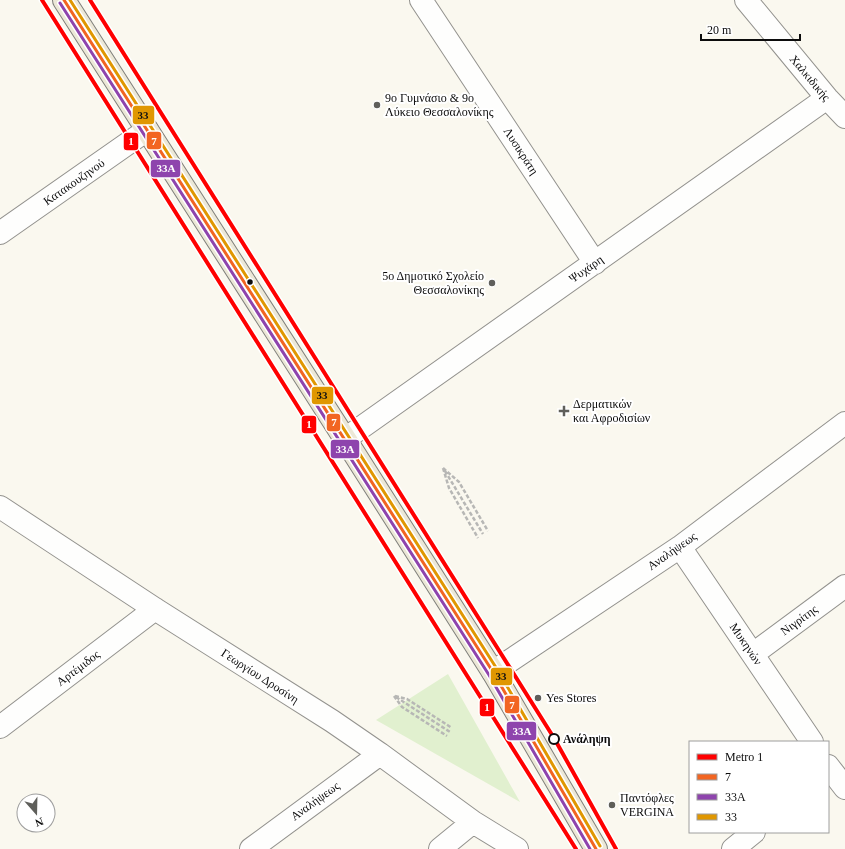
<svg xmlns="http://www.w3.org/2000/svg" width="845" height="849" font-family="'Times New Roman',serif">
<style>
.green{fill:#e1f0cf}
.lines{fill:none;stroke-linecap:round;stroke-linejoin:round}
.minor-casing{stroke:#93928e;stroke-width:24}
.major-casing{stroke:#80807c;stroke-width:24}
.path{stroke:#b7b7b5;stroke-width:2.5;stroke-dasharray:4 2;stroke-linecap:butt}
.minor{stroke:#fefefd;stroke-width:22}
.major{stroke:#ece8d7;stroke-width:22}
.bus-1-casing{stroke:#fff;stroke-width:6}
.bus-2-casing{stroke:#fff;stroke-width:6}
.bus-3-casing{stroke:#fff;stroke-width:6}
.bus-1{stroke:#f26522;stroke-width:3}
.bus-2{stroke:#8e44ad;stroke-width:3}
.bus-3{stroke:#e09701;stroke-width:3}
.metro-1-casing{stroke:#fff;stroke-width:7}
.metro-1{stroke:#f00;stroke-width:4}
.poi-dot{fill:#5f5f5b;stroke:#fff;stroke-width:1.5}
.bus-dot{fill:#0c0c0c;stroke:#fff;stroke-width:1.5}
.stop-dot{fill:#fff;stroke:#0c0c0c;stroke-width:2}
.labels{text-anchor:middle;stroke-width:4;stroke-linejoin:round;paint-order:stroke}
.street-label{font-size:12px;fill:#0c0c0c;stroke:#fff}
.poi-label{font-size:12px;fill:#0c0c0c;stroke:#fff;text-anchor:start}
.stop-label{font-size:12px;font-weight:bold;fill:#0c0c0c;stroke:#fff;text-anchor:start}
.line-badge{stroke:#fff;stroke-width:1.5}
.badge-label{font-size:11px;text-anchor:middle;font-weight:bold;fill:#fff}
.pale-badge-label{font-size:11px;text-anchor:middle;font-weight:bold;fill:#111}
</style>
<rect width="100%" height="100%" fill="#faf8ef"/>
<path class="green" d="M448 674 520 802 376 720Z"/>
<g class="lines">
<g class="minor-casing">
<path id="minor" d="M421 0 595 263
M746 0 827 98 845 117
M0 233 147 130
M345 439 827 98
M0 507 155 609 332 721 380 754 473 822 517 849
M680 547 812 742
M753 654 845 586
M493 672 680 547 845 423
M0 727 155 609
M828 766 845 788
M251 849 380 754
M440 849 473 822
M733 849 754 832"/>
</g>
<g class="major-casing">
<path id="major" d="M64 0 345 439 493 672 596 849"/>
</g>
<path class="path" d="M443 468 449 488 478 538
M443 468 459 482 488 531
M445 471 483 534
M394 696 402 707 447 736
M395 696 407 699 452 728
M396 697 450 732"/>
<use href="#minor" class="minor"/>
<use href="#major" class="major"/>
<g class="bus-1-casing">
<path id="bus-1" d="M64 0 493 672 596 849"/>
</g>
<g class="bus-2-casing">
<path id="bus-2" d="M60 3 489 675 590 849"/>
</g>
<g class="bus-3-casing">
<path id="bus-3" d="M70 0 497 669 600 846"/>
</g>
<use href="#bus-1" class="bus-1"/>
<use href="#bus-2" class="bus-2"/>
<use href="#bus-3" class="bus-3"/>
<g class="metro-1-casing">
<path id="metro-1" d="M42 0 576 849
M90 0 554 738 616 849"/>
</g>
<use href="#metro-1" class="metro-1"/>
</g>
<g class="poi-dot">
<circle cx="377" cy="105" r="4"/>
<circle cx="492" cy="283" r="4"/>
<path d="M562 405h4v4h4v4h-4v4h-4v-4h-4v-4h4z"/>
<circle cx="538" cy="698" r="4"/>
<circle cx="612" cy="805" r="4"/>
</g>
<circle class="bus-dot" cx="250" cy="282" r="3.5"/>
<circle class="stop-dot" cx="554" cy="739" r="5"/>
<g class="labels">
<g class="street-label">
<text transform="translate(810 78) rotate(50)" y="4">Χαλκιδικής</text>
<text transform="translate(521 151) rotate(57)" y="4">Λυσικράτη</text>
<text transform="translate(74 182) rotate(-35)" y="4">Κατακουζηνού</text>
<text transform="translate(586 269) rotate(-35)" y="4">Ψυχάρη</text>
<text transform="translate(672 551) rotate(-35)" y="4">Αναλήψεως</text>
<text transform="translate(799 620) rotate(-36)" y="4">Νιγρίτης</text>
<text transform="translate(746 644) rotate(56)" y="4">Μυκηνών</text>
<text transform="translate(78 668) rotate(-37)" y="4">Αρτέμιδος</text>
<text transform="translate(260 676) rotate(33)" y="4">Γεωργίου Δροσίνη</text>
<text transform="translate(315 801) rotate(-36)" y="4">Αναλήψεως</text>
</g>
<g class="poi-label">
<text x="385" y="102">9ο Γυμνάσιο &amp; 9ο<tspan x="385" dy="14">Λύκειο Θεσσαλονίκης</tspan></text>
<text x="484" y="280" text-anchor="end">5ο Δημοτικό Σχολείο<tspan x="484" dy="14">Θεσσαλονίκης</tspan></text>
<text x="573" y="408">Δερματικών<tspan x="573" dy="14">και Αφροδισίων</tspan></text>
<text x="546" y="702">Yes Stores</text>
<text x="620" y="802">Παντόφλες<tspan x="620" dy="14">VERGINA</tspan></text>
</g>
<g class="stop-label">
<text x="563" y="743">Ανάληψη</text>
</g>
</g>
<g class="line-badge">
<rect x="132" y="105" width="23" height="20" rx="4" fill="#e09701"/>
<rect x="146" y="131" width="16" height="19" rx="4" fill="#f26522"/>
<rect x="123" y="132" width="16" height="19" rx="4" fill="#f00"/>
<rect x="150" y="159" width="31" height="19" rx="4" fill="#8e44ad"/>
<rect x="311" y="386" width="23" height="19" rx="4" fill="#e09701"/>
<rect x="326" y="413" width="15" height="19" rx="4" fill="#f26522"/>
<rect x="301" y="415" width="16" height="19" rx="4" fill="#f00"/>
<rect x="330" y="439" width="30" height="20" rx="4" fill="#8e44ad"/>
<rect x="490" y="667" width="23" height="19" rx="4" fill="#e09701"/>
<rect x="504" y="695" width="16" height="19" rx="4" fill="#f26522"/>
<rect x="479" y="698" width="16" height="19" rx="4" fill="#f00"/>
<rect x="506" y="721" width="31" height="20" rx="4" fill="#8e44ad"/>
</g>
<g class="badge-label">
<text x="154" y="145">7</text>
<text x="131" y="145">1</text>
<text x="166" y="172">33A</text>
<text x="334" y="426">7</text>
<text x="309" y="428">1</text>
<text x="345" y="453">33A</text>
<text x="512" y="709">7</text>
<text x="487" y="711">1</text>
<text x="522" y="735">33A</text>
</g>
<g class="pale-badge-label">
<text x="143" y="119">33</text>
<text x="322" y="399">33</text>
<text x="501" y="680">33</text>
</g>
<rect x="689" y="741" width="140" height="92" fill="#ffffff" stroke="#9e9e9e"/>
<rect x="697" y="754" width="20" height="6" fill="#ff0000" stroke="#9e9e9e"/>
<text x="725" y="761" font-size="12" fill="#0c0c0c">Metro 1</text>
<rect x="697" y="774" width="20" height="6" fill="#f26522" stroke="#9e9e9e"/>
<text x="725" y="781" font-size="12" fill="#0c0c0c">7</text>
<rect x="697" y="794" width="20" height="6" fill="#8e44ad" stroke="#9e9e9e"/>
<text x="725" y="801" font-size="12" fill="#0c0c0c">33A</text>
<rect x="697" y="814" width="20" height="6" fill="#e09701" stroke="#9e9e9e"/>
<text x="725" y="821" font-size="12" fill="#0c0c0c">33</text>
<g transform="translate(36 813) rotate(160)"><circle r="19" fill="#ffffff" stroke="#9e9e9e"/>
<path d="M0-3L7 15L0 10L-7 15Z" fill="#5f5f5b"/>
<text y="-6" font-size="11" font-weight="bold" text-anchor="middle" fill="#0c0c0c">N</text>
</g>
<path d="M701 34v6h99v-6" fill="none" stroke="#0c0c0c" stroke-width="2"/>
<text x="707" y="34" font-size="12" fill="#0c0c0c" stroke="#ffffff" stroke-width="3" paint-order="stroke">20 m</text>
</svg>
